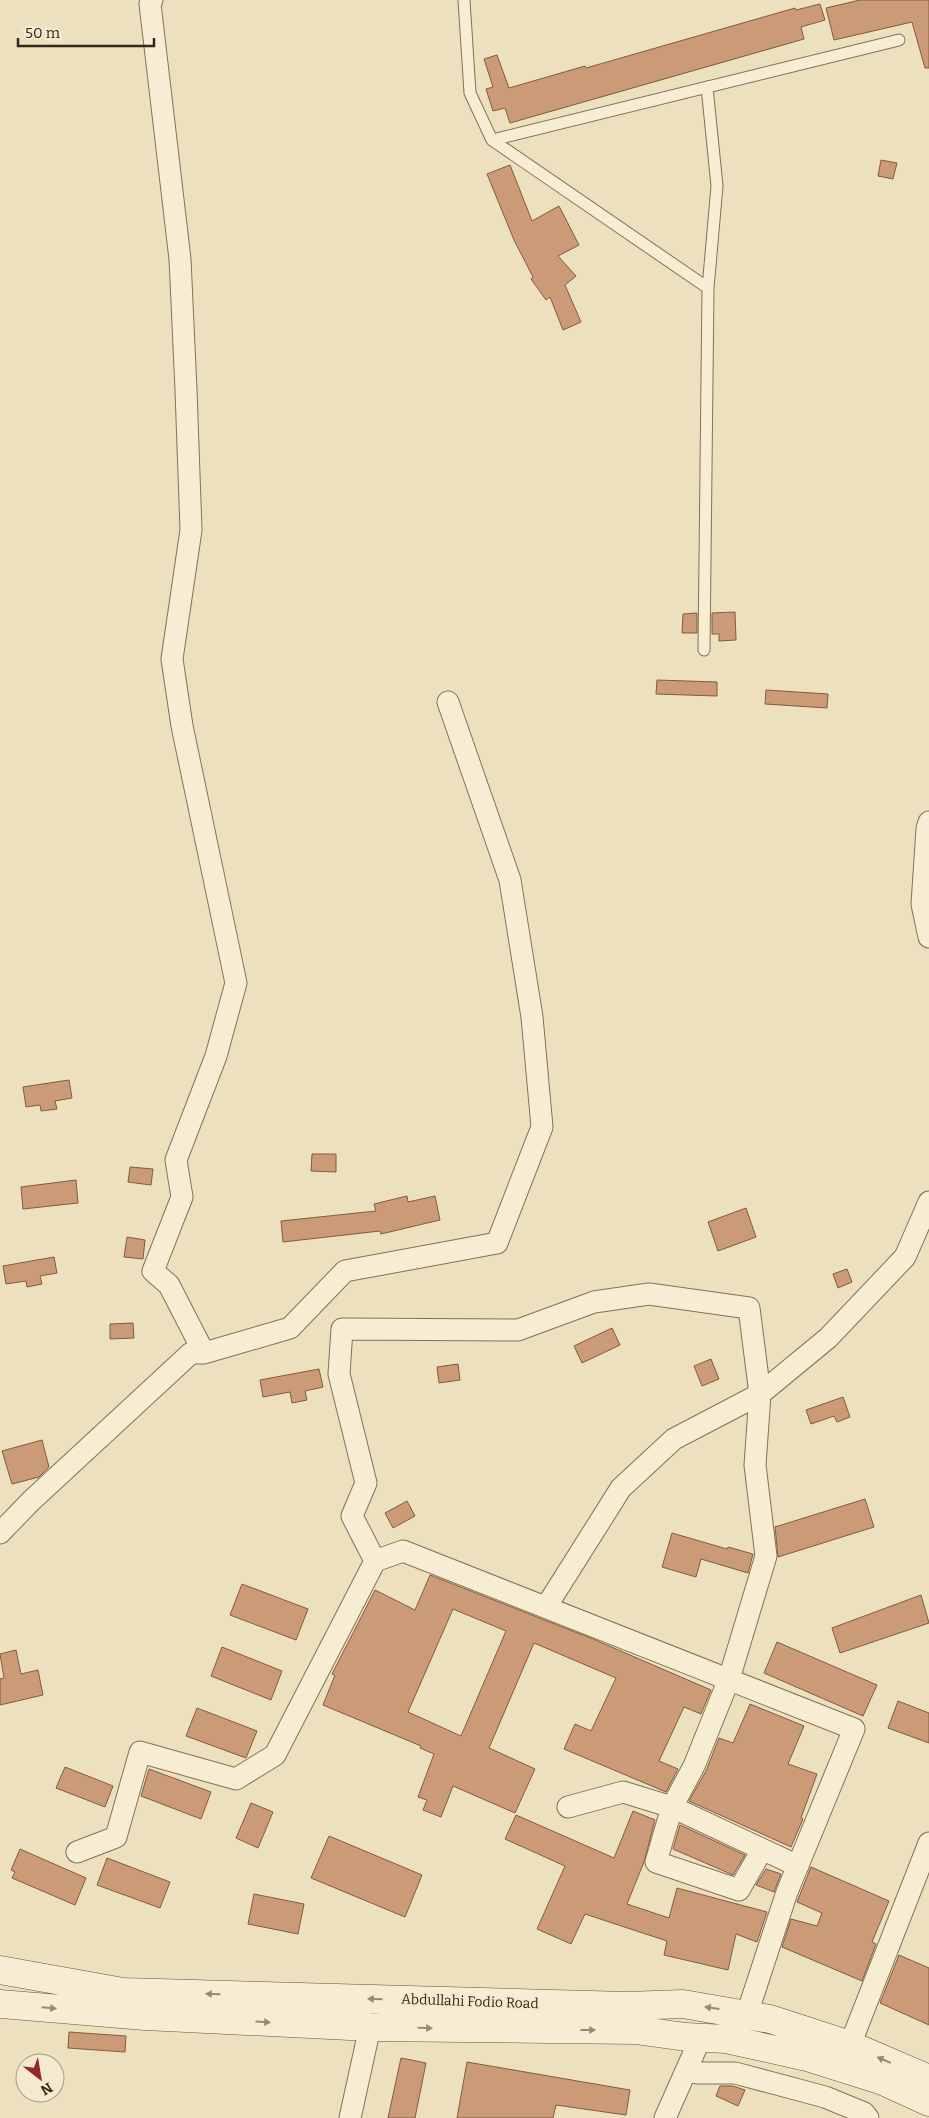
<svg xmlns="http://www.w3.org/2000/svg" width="929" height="2118" font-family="Bitter,serif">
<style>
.building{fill:#ca9b76;stroke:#835b3f;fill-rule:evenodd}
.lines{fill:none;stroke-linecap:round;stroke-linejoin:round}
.lane-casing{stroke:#847158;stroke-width:13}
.street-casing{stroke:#847158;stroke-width:23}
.secondary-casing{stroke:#66523c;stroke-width:29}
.lane{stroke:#f7edd2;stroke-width:11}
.street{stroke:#f7edd2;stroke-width:21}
.secondary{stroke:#f7edd2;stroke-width:28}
.oneway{fill:#968a77}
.labels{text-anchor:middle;stroke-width:4.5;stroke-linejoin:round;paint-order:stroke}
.street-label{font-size:14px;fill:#34281c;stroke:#f4eacf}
</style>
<rect width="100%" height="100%" fill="#ece0bf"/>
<path class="building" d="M860 0H929V68H925L912 22 834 40 826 8Z
M820 4 825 20 801 27 804 39 510 123 505 108 493 111 486 89 493 87 484 59 497 55 509 88 585 66 586 68 795 8 796 10Z
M881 160 897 163 893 179 878 176Z
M510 165 532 221 559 206 579 245 558 256 576 276 565 285 581 322 563 330 550 297 546 300 531 279 533 277 514 240 487 174Z
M735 612 736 640 719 641V634H712V613Z
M697 613V633H682L683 614Z
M657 680 717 682V696L656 694Z
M766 690 828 694 827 708 765 704Z
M69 1080 72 1098 55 1101 57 1109 41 1111 40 1105 26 1107 23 1087Z
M312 1154H336V1172L311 1171Z
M130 1167 153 1169 151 1185 128 1182Z
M76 1180 78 1203 23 1209 21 1187Z
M407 1196 408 1202 435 1196 440 1220 381 1234 380 1231 283 1242 281 1221 376 1211 374 1204Z
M746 1208 756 1237 718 1251 708 1222Z
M127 1237 145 1240 143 1259 124 1257Z
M54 1257 57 1273 40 1276 42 1284 27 1287 26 1281 6 1284 3 1266Z
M847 1269 852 1282 838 1288 833 1274Z
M133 1323 134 1338 110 1339V1324Z
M612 1328 620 1345 582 1363 574 1346Z
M711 1359 719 1379 702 1386 694 1366Z
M458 1364 460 1380 439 1383 437 1367Z
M319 1369 323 1387 305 1391 307 1400 292 1403 290 1392 263 1397 260 1380Z
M843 1397 850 1417 837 1422 834 1416 811 1424 806 1410Z
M42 1440 49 1467 39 1477 12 1484 2 1451Z
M865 1499 874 1527 778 1557 775 1527Z
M407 1501 415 1516 393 1528 385 1513Z
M672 1533 727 1549 728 1547 753 1554 748 1573 701 1559 696 1577 662 1567Z
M430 1575 593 1639 711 1690 701 1714 684 1707 659 1761 678 1769 666 1792 564 1749 575 1724 591 1731 616 1678 534 1643 489 1748 535 1769 515 1813 453 1786 441 1817 423 1810 427 1800 418 1797 434 1754 420 1748 421 1746 323 1705 335 1675 332 1674 375 1590 415 1610ZM453 1609 506 1631 461 1736 408 1712Z
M242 1584 308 1609 296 1640 230 1615Z
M921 1595 929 1623 840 1653 832 1628Z
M777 1642 877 1685 863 1716 764 1673Z
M222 1647 282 1671 271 1700 211 1676Z
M16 1650 21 1674 38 1670 43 1695 0 1705V1679L4 1678 0 1654Z
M898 1701 929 1713V1743L888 1728Z
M750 1704 804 1726 788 1764 817 1774 801 1818 803 1819 791 1847 689 1801 706 1771 719 1738 733 1743Z
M197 1708 257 1731 246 1758 186 1736Z
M65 1767 113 1786 105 1807 56 1788Z
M149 1769 211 1792 201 1819 141 1796Z
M251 1803 273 1812 258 1848 236 1838Z
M633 1811 655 1820 644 1862 627 1904 669 1918 677 1888 767 1912 757 1942 736 1934 728 1970 664 1955 667 1941 585 1914 571 1944 537 1929 565 1866 505 1839 516 1815 614 1858Z
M680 1825 745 1855 733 1875 673 1849Z
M329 1836 422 1875 405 1917 311 1878Z
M20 1849 86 1878 75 1905 12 1878 15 1872 11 1870Z
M107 1858 170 1882 160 1908 97 1885Z
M811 1867 889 1901 872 1942 876 1944 862 1981 782 1947 791 1919 817 1926 822 1913 797 1902Z
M766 1869 781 1874 774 1892 756 1885Z
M254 1894 304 1904 298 1934 248 1924Z
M899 1955 929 1968V2025L880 2003Z
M69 2032 126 2036 125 2052 68 2048Z
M401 2058 426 2063 415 2118H388Z
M467 2062 630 2090 626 2115 556 2105 553 2118H457Z
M720 2086H733L745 2090 738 2106 716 2096Z"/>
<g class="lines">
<g class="lane-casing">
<path id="lane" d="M464 0 470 93 492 140 708 288 704 650
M707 87 717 186 708 288
M492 140 899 40"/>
</g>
<g class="street-casing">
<path id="street" d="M152 0 150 4 180 259 186 390 191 530 172 659 182 726 236 983 216 1056 176 1160 182 1197 153 1271 169 1285 204 1353
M929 822 927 829 922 904 929 937
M0 1533 31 1501 191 1353H204L290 1328 345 1271 497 1243 542 1127 532 1017 510 880 448 702
M375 1561 352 1516 366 1483 339 1374 342 1329 518 1330 594 1302 649 1294 749 1308 760 1394 755 1465 766 1556 729 1679 694 1766 672 1807 798 1866
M546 1607 621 1488 674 1439 760 1394 828 1338 905 1257 929 1202
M568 1807 623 1792 672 1807 656 1862 739 1890 762 1850
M77 1852 116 1837 140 1752 236 1779 275 1755 375 1561 403 1551 854 1729 787 1892 747 2014
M850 2045 929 1843
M686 2071 697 2073H735L825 2097 864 2113 868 2118
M350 2118 370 2027
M665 2118 701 2037"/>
</g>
<g class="secondary-casing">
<path id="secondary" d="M0 1970 123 1992 627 2006 683 2004 770 2019 850 2045 929 2079
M0 2004 145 2016 370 2027 635 2030 686 2037 726 2039 807 2057 883 2081 929 2102"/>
</g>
<use href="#lane" class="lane"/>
<use href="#street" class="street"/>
<use href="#secondary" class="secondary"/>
</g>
<defs><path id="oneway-solid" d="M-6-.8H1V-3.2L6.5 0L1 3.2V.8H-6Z" transform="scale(1.25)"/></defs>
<g class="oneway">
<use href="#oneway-solid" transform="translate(213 1994) rotate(-178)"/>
<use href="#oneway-solid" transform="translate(375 1999) rotate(-178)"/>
<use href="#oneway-solid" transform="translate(49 2008) rotate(5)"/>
<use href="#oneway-solid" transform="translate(712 2008) rotate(-172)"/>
<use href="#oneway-solid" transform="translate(263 2022) rotate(3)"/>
<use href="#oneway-solid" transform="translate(425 2028) rotate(1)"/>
<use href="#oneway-solid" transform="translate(588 2030)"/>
<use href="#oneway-solid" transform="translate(884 2060) rotate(-157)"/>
</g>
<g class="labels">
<g class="street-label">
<text transform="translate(470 2001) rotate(2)" y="5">Abdullahi Fodio Road</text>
</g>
</g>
<g transform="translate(40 2078) rotate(149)"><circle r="24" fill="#f4eacf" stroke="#a79c87"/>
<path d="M0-4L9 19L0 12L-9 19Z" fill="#912b2a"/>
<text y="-8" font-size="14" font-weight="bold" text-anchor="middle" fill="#34281c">N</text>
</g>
<path d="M18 38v8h136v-8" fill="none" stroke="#34281c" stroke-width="2.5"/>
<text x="25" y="38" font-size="15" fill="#34281c" stroke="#f4eacf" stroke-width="4" paint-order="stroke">50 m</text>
</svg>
